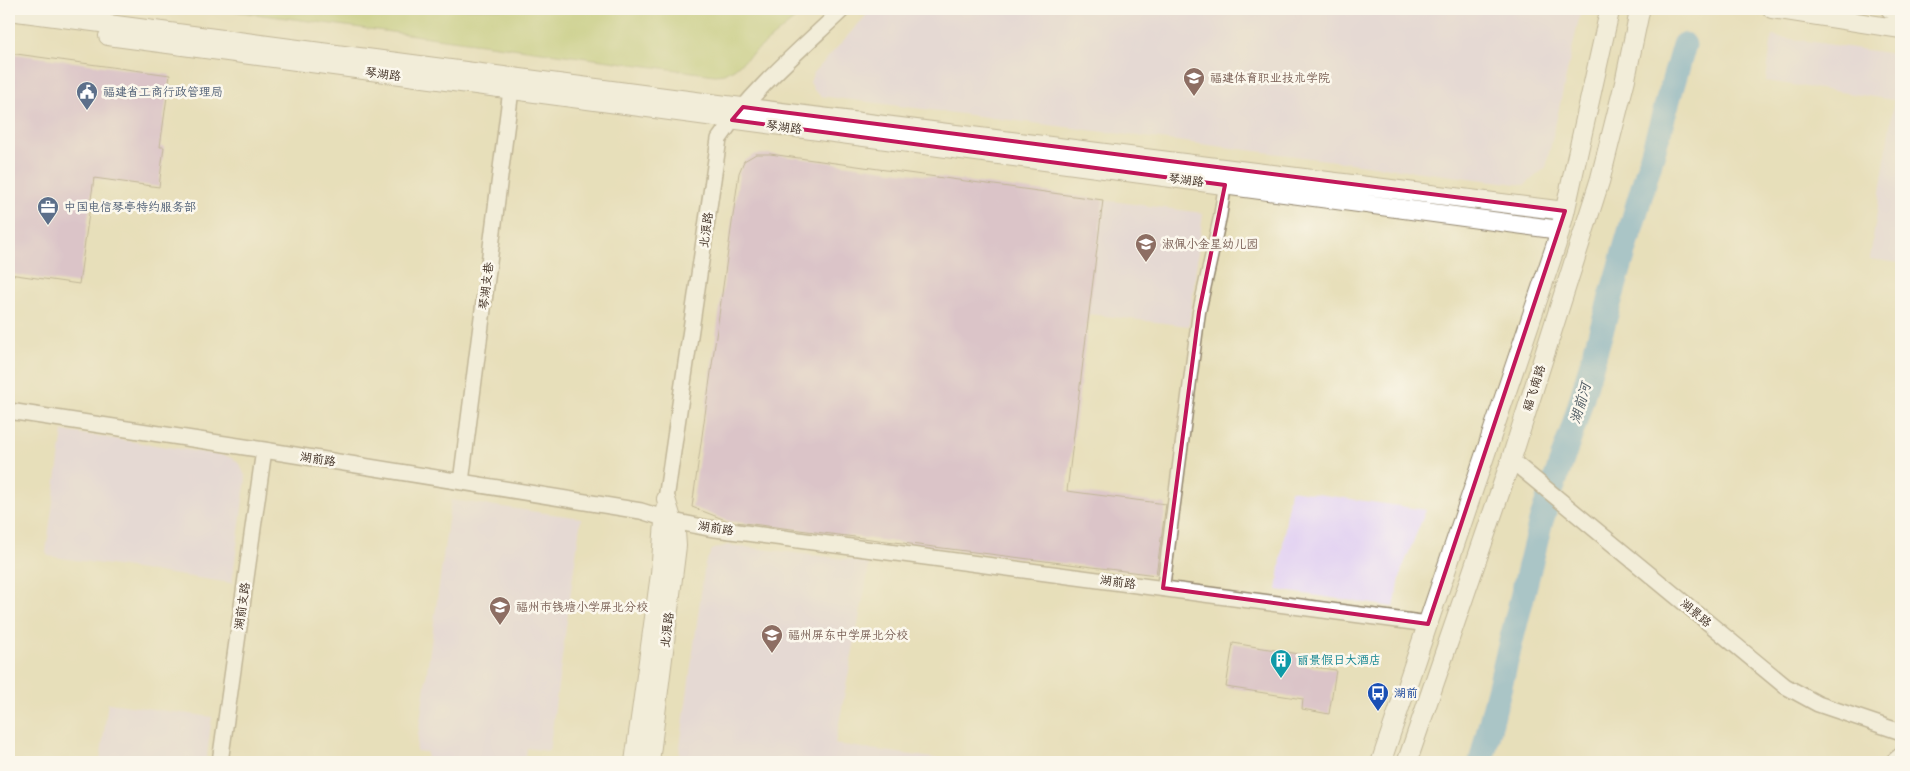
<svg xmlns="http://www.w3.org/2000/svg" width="1910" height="771" font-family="'Shantell Sans','LXGW WenKai TC',sans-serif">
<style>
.built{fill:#e3d3f2}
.green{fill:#b4c669;stroke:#787844}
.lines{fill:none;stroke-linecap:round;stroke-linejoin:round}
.river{stroke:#60a6d6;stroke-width:25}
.building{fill:#cca4da}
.minor-casing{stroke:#91846c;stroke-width:15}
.tertiary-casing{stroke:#91846c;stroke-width:18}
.secondary-casing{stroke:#91846c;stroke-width:20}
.primary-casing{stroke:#91846c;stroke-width:21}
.minor{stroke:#fff;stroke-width:12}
.tertiary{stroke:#fff;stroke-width:15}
.secondary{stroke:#fff;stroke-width:18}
.primary{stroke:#fff;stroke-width:19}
.marked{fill:none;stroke:#c2185b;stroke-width:4;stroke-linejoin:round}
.labels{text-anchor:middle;stroke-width:5;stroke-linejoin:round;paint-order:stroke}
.street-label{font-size:12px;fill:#3b2a1e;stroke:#fbf7ec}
.education-label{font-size:12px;fill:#785e54;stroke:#fbf7ec;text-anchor:start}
.service-label{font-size:12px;fill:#4e5e75;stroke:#fbf7ec;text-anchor:start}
.culture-label{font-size:12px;fill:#0d838f;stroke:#fbf7ec;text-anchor:start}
.transit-label{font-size:12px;fill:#164399;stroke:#fbf7ec;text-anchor:start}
.water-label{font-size:14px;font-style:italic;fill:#48555e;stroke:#fbf7ec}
</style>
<rect width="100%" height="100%" fill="#fbf7ec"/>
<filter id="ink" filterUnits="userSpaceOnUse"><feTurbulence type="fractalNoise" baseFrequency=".02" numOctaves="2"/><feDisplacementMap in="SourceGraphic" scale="10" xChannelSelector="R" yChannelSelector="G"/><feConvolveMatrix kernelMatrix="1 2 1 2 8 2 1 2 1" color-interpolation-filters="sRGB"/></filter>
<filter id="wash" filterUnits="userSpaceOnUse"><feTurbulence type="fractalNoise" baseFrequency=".0096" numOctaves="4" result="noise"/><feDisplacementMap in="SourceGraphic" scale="20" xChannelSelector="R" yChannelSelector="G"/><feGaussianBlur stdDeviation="1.12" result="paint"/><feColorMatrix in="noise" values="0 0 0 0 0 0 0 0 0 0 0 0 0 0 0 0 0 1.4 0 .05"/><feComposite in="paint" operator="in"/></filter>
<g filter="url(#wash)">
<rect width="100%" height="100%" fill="#e7dfba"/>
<path class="built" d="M872 9H1581L1546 167 1525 185 821 96 814 90 810 82 813 74Z
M1772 36 1901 55V263L1870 259 1894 100 1766 81Z
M1103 200 1203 213 1189 326 1089 314Z
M63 431 227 456 235 460 240 465 246 478 232 583 48 556 46 552Z
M1290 490 1426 510 1402 569 1394 607 1277 590Z
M451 500 581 518 549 751 527 748 525 762H426L427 752 416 751Z
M728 545 870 562 835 744 961 762H678L705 564 712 550Z
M108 703 212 717 206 762H100Z"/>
<path class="green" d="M218 9H807L734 69 725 74 715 75Z"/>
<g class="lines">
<path class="river" d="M1481 762 1541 521 1574 425 1684 45"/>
</g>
<g id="blocks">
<path class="building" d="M9 53 170 75 160 147H164L159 187 94 178 79 284 9 274Z
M756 154H770L1103 200 1067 491 1166 504 1156 575 728 521 692 507 739 173 744 161Z
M1233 643 1299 654 1303 656 1306 666 1336 670 1329 714 1302 709 1303 699 1226 687Z"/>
</g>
</g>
<g filter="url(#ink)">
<use href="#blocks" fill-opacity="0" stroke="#91846c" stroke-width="1"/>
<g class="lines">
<g class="minor-casing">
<path id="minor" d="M1163 588 1199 312 1220 217 1225 185"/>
</g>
<g class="tertiary-casing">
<path id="tertiary" d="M9 411 264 450 641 511 673 521 708 528 1428 624
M1511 460 1785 686 1818 704 1901 732
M461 482 511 90
M666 499 719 139C753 89 800 50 843 9
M220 762 264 450
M1893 762 1901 755"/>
</g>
<g class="secondary-casing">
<path id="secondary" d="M1772 9 1901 29
M1890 9 1901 11
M9 11 703 102 1565 211
M108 36 1560 230
M634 762 660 574 665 509
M650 762 677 546 676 532 666 499"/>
</g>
<g class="primary-casing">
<path id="primary" d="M1381 762 1556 245 1565 211 1610 9
M1407 762 1511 460 1600 180 1625 81 1640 9"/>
</g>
<use href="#minor" class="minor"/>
<use href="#tertiary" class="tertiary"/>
<use href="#secondary" class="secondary"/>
<use href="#primary" class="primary"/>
</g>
</g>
<path d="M0 0H1910V771H0ZM743 107 1565 211 1428 624 1163 588 1199 312 1225 185 732 120Z" fill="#e7dfba" fill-opacity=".55" fill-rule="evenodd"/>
<path class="marked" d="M743 107 1565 211 1428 624 1163 588 1199 312 1225 185 732 120Z"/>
<defs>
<g id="university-pin" transform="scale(1.125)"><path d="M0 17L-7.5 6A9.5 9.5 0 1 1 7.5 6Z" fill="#8d6e63" stroke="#fbf7ec"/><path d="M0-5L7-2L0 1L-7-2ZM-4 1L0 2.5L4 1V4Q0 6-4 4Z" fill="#fff"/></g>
<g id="civic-pin" transform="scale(1.125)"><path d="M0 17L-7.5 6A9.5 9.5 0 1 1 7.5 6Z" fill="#5c6f8a" stroke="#fbf7ec"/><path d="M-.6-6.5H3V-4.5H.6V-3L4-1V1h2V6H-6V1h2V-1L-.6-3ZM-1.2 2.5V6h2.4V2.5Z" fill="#fff"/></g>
<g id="office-pin" transform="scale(1.125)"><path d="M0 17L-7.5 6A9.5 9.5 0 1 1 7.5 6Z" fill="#5c6f8a" stroke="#fbf7ec"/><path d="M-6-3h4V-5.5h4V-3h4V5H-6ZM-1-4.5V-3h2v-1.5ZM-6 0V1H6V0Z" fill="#fff"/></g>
<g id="school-pin" transform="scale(1.125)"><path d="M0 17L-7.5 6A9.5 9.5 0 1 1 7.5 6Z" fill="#8d6e63" stroke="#fbf7ec"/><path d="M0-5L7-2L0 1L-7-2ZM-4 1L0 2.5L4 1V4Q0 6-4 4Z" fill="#fff"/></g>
<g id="building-pin" transform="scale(1.125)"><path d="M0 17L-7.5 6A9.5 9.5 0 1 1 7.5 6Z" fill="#0f9aa8" stroke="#fbf7ec"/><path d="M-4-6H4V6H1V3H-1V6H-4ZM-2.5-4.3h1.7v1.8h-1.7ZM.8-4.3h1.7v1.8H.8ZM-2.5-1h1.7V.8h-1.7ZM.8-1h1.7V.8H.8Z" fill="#fff"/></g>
<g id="bus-pin" transform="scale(1.125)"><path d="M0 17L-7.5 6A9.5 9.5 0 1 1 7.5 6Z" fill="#1a4fb4" stroke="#fbf7ec"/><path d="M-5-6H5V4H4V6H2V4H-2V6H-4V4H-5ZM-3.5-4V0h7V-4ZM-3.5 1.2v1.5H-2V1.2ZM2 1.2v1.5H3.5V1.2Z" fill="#fff"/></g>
</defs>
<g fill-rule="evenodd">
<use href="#university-pin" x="1194" y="78"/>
<use href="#civic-pin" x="87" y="92"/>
<use href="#office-pin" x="48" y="207"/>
<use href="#school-pin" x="1146" y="244"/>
<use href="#school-pin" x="500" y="607"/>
<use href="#school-pin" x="772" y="635"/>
<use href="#building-pin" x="1281" y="660"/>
<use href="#bus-pin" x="1378" y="693"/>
</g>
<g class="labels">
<g class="street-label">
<text transform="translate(383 74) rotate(8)" y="4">琴湖路</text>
<text transform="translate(784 127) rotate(8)" y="4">琴湖路</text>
<text transform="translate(1186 180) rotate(7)" y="4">琴湖路</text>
<text transform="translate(706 230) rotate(-82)" y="4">北浪路</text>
<text transform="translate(486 286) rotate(-83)" y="4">琴湖支巷</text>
<text transform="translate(1534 388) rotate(-72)" y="4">福飞南路</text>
<text transform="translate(318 459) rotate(9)" y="4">湖前路</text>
<text transform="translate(716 528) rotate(9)" y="4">湖前路</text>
<text transform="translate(1118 582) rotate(8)" y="4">湖前路</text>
<text transform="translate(242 606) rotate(-82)" y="4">湖前支路</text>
<text transform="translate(1696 613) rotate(40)" y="4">湖景路</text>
<text transform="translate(667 630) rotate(-83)" y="4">北浪路</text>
</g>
<g class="education-label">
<text x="1210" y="82">福建体育职业技术学院</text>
<text x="1162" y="248">淑佩小金星幼儿园</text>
<text x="516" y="611">福州市钱塘小学屏北分校</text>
<text x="788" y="639">福州屏东中学屏北分校</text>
</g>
<g class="service-label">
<text x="103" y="96">福建省工商行政管理局</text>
<text x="64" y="211">中国电信琴亭特约服务部</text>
</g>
<g class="culture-label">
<text x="1297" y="664">丽景假日大酒店</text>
</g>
<g class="transit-label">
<text x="1394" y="697">湖前</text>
</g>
<g class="water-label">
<text transform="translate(1580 403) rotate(-74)" y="5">湖前河</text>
</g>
</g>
<rect width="1910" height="771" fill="none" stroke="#fbf7ec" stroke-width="30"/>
</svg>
